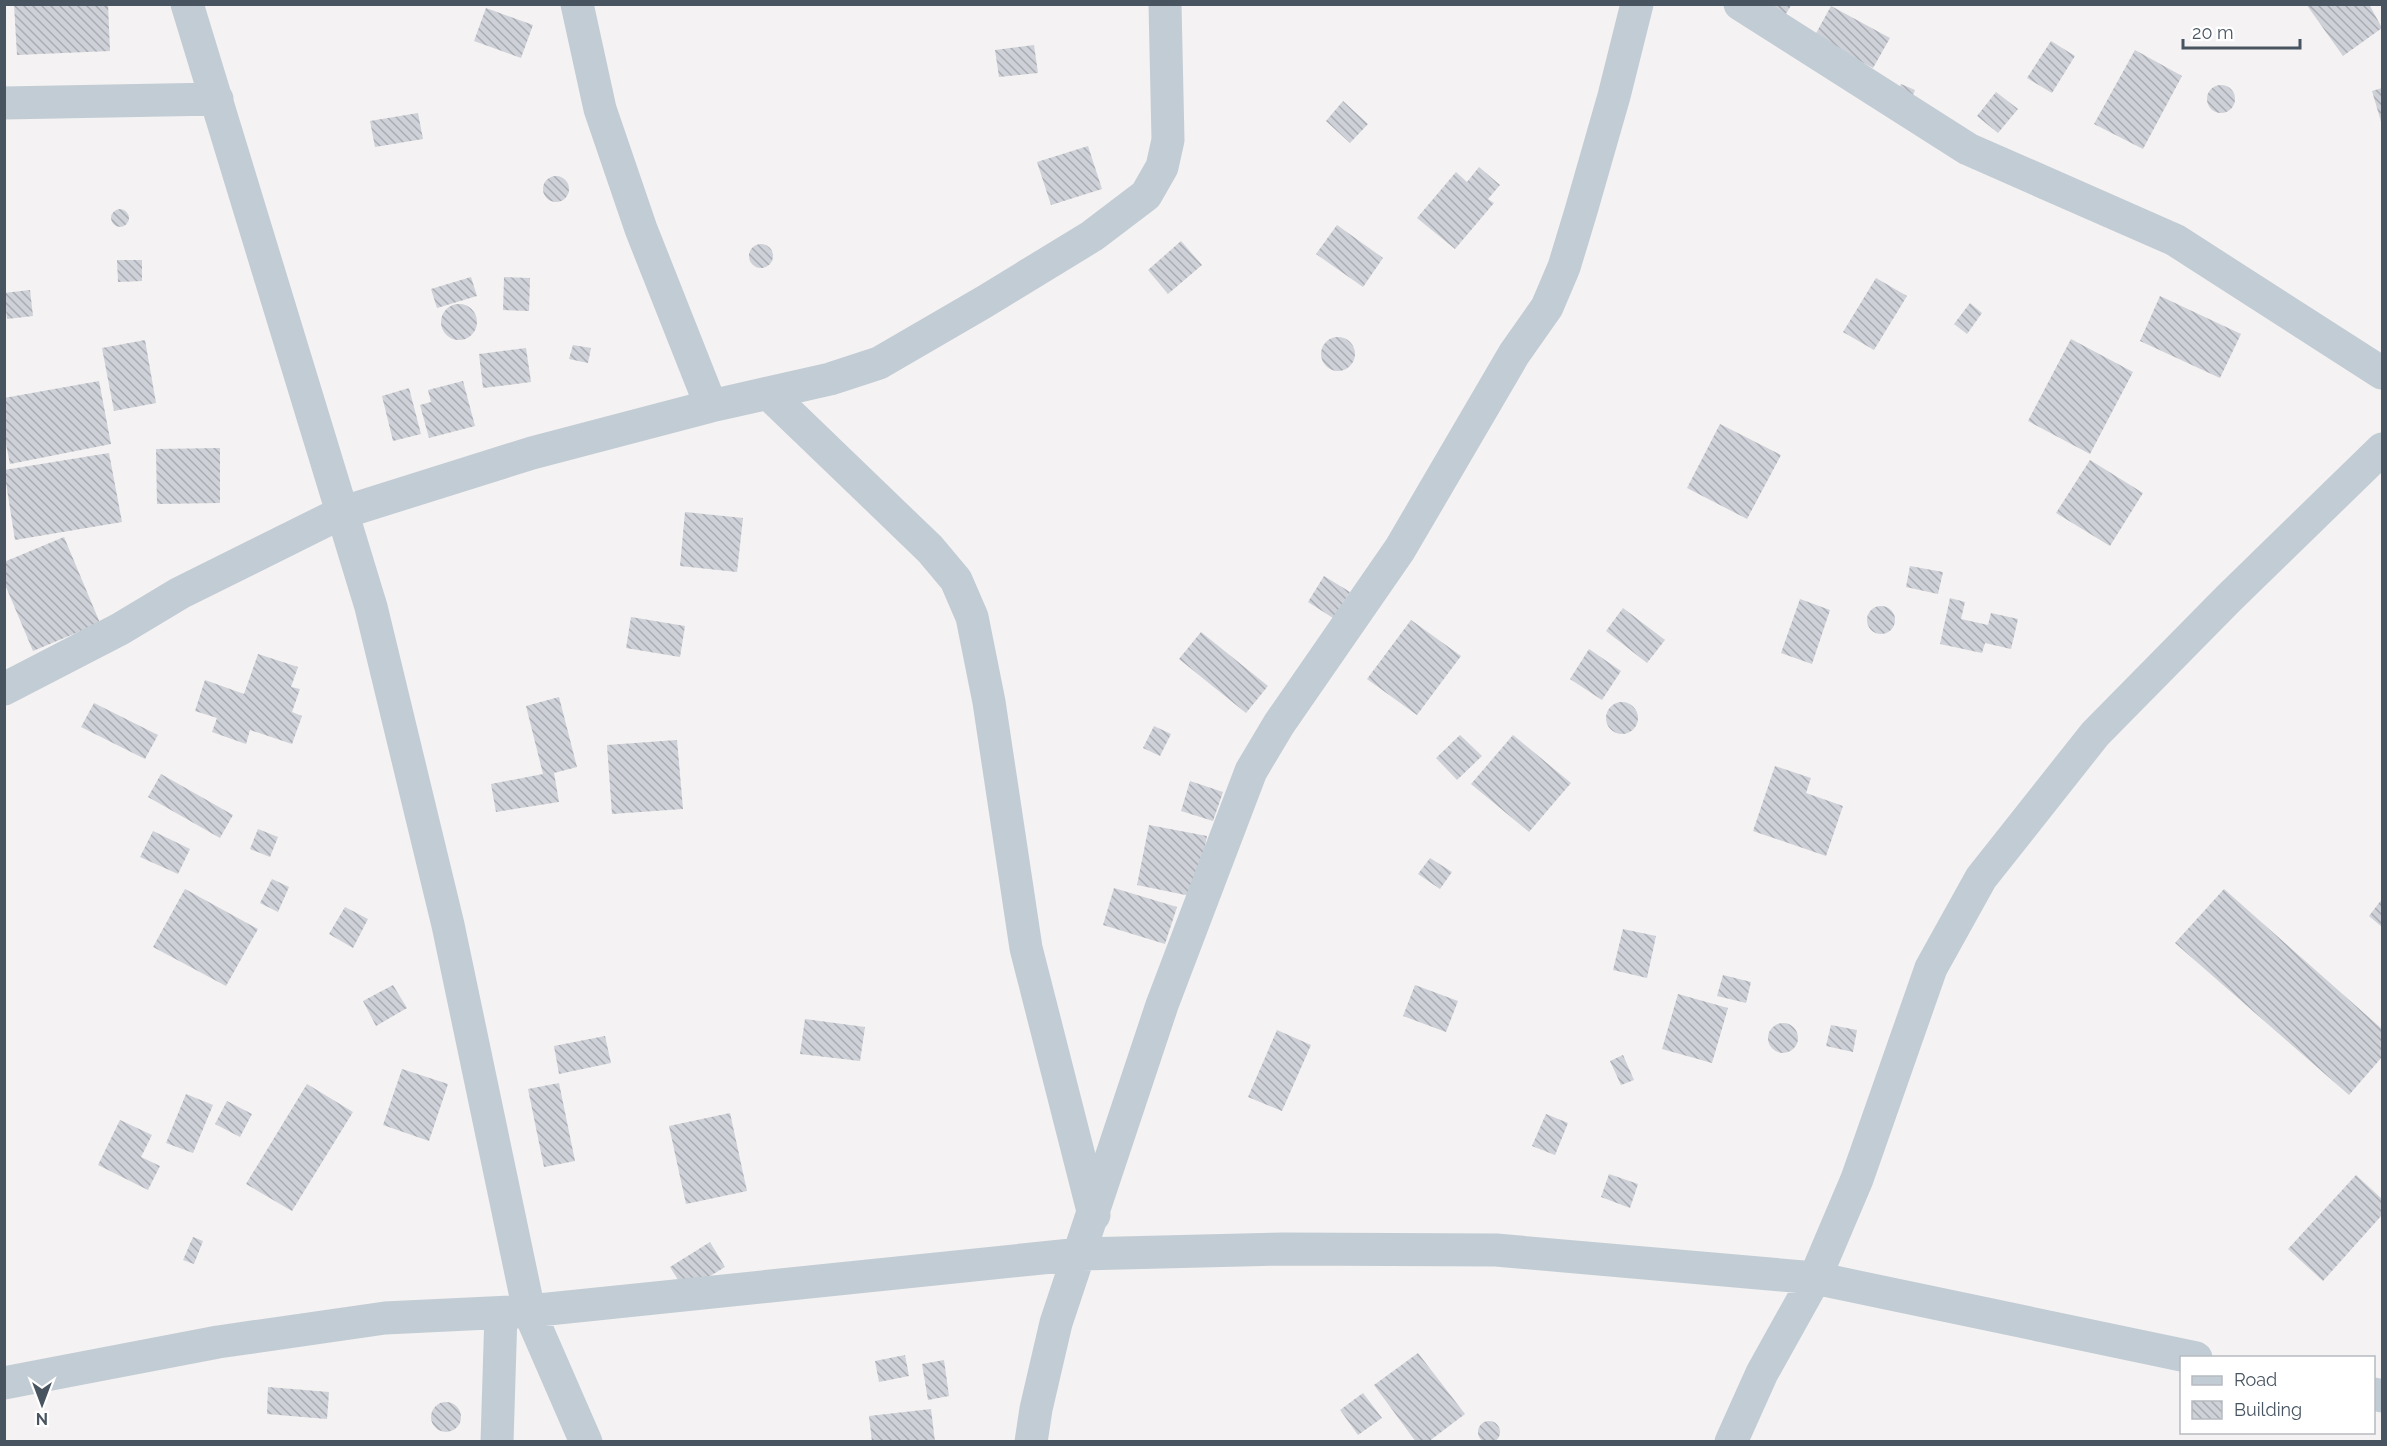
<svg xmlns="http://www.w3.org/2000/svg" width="2387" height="1446" font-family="Raleway,sans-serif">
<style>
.building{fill:url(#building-back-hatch)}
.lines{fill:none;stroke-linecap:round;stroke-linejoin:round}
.minor{stroke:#c2ccd4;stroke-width:33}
</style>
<defs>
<pattern id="building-back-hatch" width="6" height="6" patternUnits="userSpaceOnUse" patternTransform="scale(1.5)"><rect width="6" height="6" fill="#ced1d7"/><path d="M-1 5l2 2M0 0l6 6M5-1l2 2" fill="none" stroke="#a9acb2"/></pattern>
</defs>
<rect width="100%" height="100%" fill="#f4f2f2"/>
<path class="building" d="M14 4H108L110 51 17 55Z
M1763 4H1792L1784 17Z
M2306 4H2369L2382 28 2343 56Z
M1831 6 1890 38 1873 68 1814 37Z
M486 8 533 25 521 58 474 41Z
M2051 41 2075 56 2052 93 2027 78Z
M1034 45 1038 73 999 77 995 50Z
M2135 50 2182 76 2143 149 2094 124Z
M1901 84 1915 90 1910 103 1896 97Z
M2207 99a14 14 0 1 1 28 0a14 14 0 1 1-28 0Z
M2382 88V125L2372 91Z
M1996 92 2018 109 1998 133 1977 116Z
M1343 101 1368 124 1350 143 1326 121Z
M418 113 423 139 375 147 370 121Z
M1088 146 1102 189 1051 205 1037 162Z
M1479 167 1500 185 1488 199 1494 203 1455 249 1417 218 1456 172 1467 182Z
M543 189a13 13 0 1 1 26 0a13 13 0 1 1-26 0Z
M111 218a9 9 0 1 1 18 0a9 9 0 1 1-18 0Z
M1337 225 1383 258 1363 287 1316 254Z
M1181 241 1202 265 1168 294 1148 270Z
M749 256a12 12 0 1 1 24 0a12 12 0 1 1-24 0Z
M117 260H142V281L118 282Z
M471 277 477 296 437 308 431 289Z
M504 277 530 278 529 311 503 310Z
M1876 278 1907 296 1874 350 1843 332Z
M30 290 33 316 7 319 4 293Z
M2160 296 2241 334 2220 378 2140 341Z
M1970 303 1982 313 1967 334 1954 324Z
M441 322a18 18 0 1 1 36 0a18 18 0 1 1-36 0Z
M1321 354a17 17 0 1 1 34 0a17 17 0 1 1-34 0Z
M2071 339 2133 372 2090 454 2028 421Z
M145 340 156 403 114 411 102 348Z
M573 345 591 348 588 363 569 359Z
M526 348 531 382 483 388 479 354Z
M99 381 111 444 10 464 4 434V398Z
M463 381 475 426 429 438 420 405 431 402 428 390Z
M409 388 421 434 393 441 382 396Z
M1720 424 1781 455 1747 519 1687 488Z
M220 448V503L157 504 156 449Z
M109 453 122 522 15 540 4 470Z
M2090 460 2143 493 2110 546 2056 513Z
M685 512 743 518 737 572 680 566Z
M64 537 100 623 33 651 4 582V562Z
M1910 566 1943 572 1938 594 1906 587Z
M1324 576 1350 592 1333 618 1308 602Z
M1950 598 1965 602 1961 619 1988 625 1991 613 2018 619 2011 649 1985 643 1982 653 1940 644Z
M1800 599 1830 610 1812 664 1781 653Z
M1867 620a14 14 0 1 1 28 0a14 14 0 1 1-28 0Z
M1623 608 1665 640 1647 663 1606 631Z
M631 617 685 626 680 657 626 648Z
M1411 620 1461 656 1417 715 1367 679Z
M1201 632 1268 686 1246 713 1179 659Z
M1589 649 1621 671 1602 700 1570 679Z
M258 654 298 667 291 687 300 689 292 712 302 716 292 744 250 730 246 744 212 732 217 718 195 711 205 680 244 694Z
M559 697 577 767 554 773 559 802 496 812 491 784 543 774 526 706Z
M1606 718a16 16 0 1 1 32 0a16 16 0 1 1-32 0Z
M94 703 158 735 145 759 81 727Z
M1154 726 1171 734 1160 756 1143 748Z
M1460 735 1482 756 1457 780 1436 758Z
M1513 735 1571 783 1529 832 1471 784Z
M677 740 683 809 612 814 607 745Z
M1775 766 1811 778 1806 793 1843 806 1826 856 1753 831Z
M161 774 233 815 220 838 148 797Z
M1190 781 1223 792 1213 821 1181 811Z
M1149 825 1207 836 1195 897 1137 885Z
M258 829 278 837 270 857 250 849Z
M153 831 190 849 178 874 140 857Z
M1430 858 1452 872 1440 889 1418 874Z
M272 879 289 887 278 912 260 903Z
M1114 888 1177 907 1165 944 1103 925Z
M185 889 258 929 226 986 153 947Z
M2224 889 2382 1029V1057L2349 1095 2175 943Z
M2382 899V927L2369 916Z
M345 907 368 919 353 948 329 934Z
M1623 929 1656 936 1647 978 1613 970Z
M1723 975 1751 982 1746 1003 1717 996Z
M393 985 407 1008 376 1026 363 1001Z
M1415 985 1458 1001 1446 1032 1403 1016Z
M1678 994 1728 1008 1712 1063 1662 1049Z
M805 1019 865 1027 860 1061 800 1054Z
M1768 1038a15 15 0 1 1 30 0a15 15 0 1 1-30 0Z
M1831 1025 1857 1030 1853 1052 1826 1046Z
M1277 1030 1311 1045 1282 1111 1248 1097Z
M605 1036 611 1063 559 1074 554 1046Z
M1623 1055 1634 1080 1621 1085 1610 1061Z
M402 1069 448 1084 429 1141 383 1125Z
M559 1083 575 1161 544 1167 528 1089Z
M307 1084 353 1112 292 1211 246 1184Z
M186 1094 213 1105 193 1153 166 1143Z
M227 1101 252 1114 240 1137 215 1124Z
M730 1113 747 1191 686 1204 669 1126Z
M1546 1114 1568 1123 1555 1155 1532 1146Z
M120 1120 152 1135 141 1157 160 1166 148 1190 98 1165Z
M1609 1174 1638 1184 1630 1208 1601 1197Z
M2356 1175 2382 1199V1215L2323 1281 2288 1249Z
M193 1237 203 1241 194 1264 183 1260Z
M710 1242 725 1267 685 1291 670 1267Z
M1418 1353 1465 1414 1428 1442H1416L1374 1385Z
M905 1355 909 1376 879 1382 875 1361Z
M944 1360 949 1396 928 1400 922 1364Z
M268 1387 329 1392 327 1419 267 1414Z
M1363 1393 1382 1418 1358 1435 1340 1410Z
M431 1417a15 15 0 1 1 30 0a15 15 0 1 1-30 0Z
M931 1409 935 1442H872L869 1416Z
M1478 1432a11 11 0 1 1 22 0a11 11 0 1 1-22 0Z"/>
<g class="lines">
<path class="minor" d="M187 4 371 607 448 925 529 1311 586 1442
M577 4 600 109 641 229 711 406
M1740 4 1968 149 2175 240 2382 373
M4 103 217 99
M768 393 930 549 956 580 972 617 989 702 1026 948 1094 1215
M4 689 120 629 180 593 341 513 532 453 711 406 830 379 879 363 984 302 1092 236 1146 195 1162 167 1168 140 1165 4
M4 1383 218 1342 385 1318 529 1311 1081 1254 1284 1249 1496 1250 1815 1278 2196 1358
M2374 1394 2382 1396
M497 1442 501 1313
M1031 1442 1036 1409 1056 1323 1162 1005 1251 771 1279 724 1400 549 1514 354 1547 307 1564 267 1581 211 1614 96 1637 4
M1731 1442 1762 1373 1815 1278 1857 1179 1931 968 1981 878 2095 734 2228 599 2382 449"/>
</g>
<rect width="2387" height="1446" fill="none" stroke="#485561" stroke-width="12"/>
<rect x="2180" y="1356" width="195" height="78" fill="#ffffff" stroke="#b6bbc0" stroke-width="1.5"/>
<rect x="2192" y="1376" width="30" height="9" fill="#c2ccd4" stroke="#b6bbc0" stroke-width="1.5"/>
<text x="2234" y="1386" font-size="18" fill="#485561">Road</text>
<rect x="2192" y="1401" width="30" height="18" fill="url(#building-back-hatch)" stroke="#b6bbc0" stroke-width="1.5"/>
<text x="2234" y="1416" font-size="18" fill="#485561">Building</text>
<g transform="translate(42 1404) rotate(180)" stroke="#ffffff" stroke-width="4.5" paint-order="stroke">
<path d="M0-4.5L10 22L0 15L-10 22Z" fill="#485561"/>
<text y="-9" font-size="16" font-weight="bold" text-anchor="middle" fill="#485561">N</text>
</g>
<path d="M2183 39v9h117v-9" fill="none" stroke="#485561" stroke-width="3"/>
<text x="2192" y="39" font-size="18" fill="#485561" stroke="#ffffff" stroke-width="4.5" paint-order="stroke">20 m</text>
</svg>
